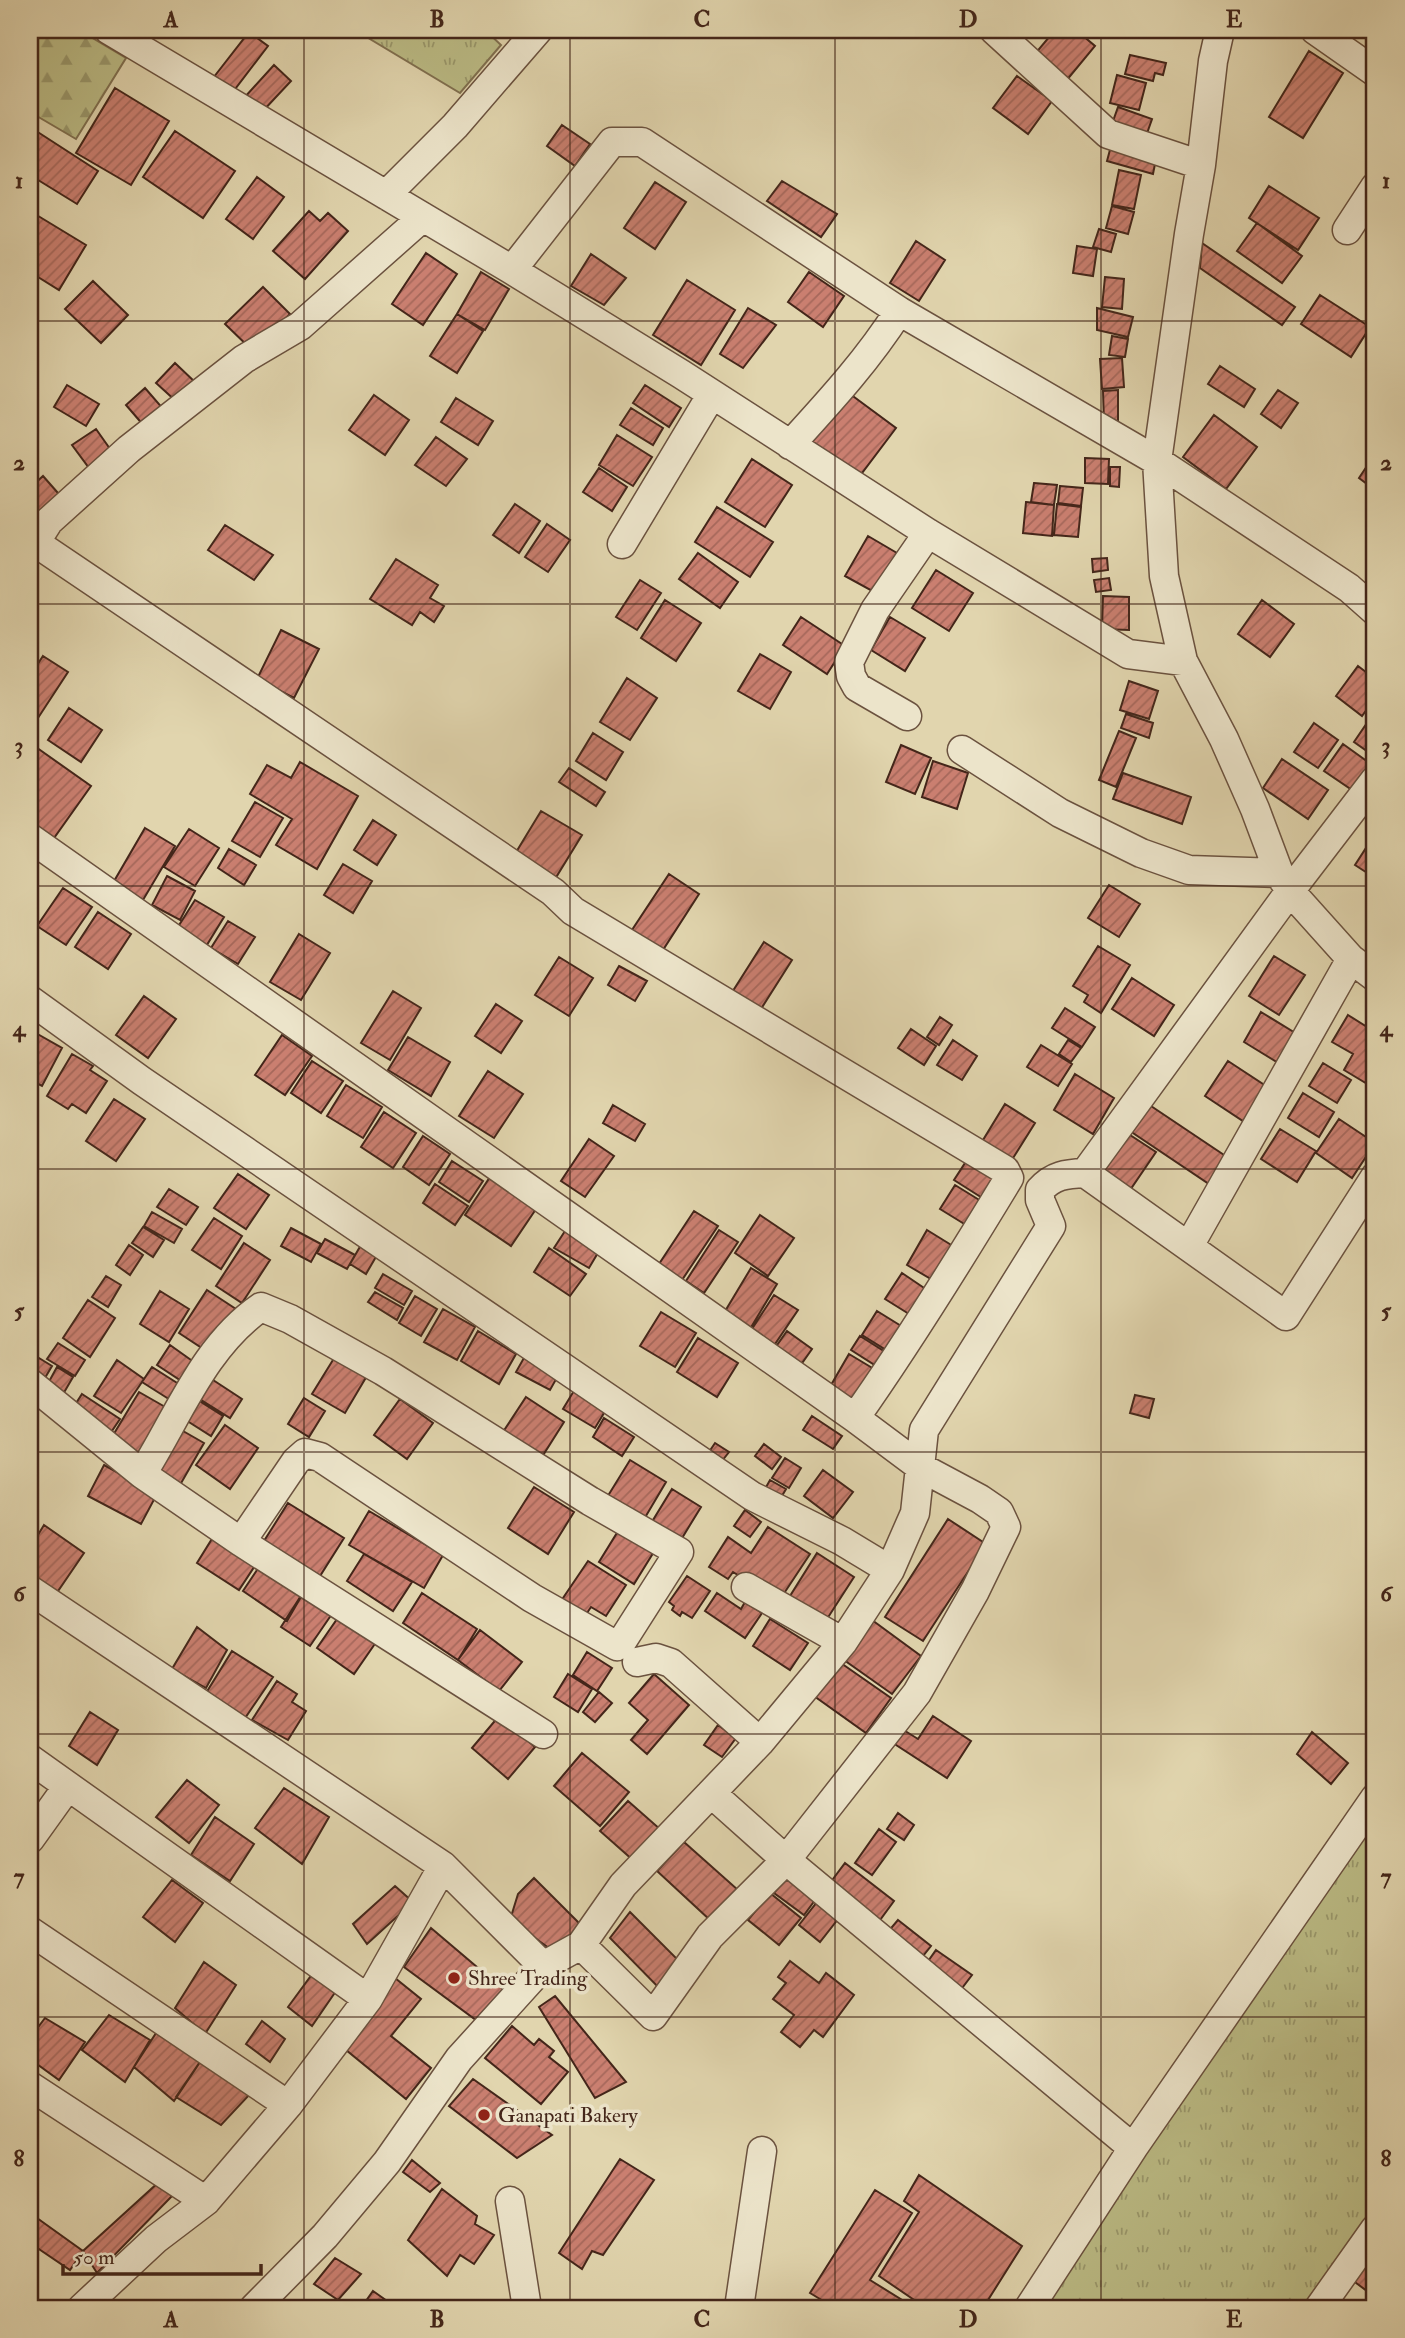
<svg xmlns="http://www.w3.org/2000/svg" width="1405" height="2338" font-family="'IM FELL Double Pica',serif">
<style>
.grass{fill:url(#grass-tufts);stroke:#807050;stroke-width:2}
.forest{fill:url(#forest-firs);stroke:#807050;stroke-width:2}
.building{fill:url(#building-hatch);stroke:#44261a;stroke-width:2}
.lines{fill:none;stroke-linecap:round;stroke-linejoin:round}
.minor-casing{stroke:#6b523f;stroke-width:31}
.minor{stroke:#ece4ca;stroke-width:28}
.grid{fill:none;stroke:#44261a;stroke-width:2;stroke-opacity:0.55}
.poi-dot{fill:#8f2418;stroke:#ece4ca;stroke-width:2.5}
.labels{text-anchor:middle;stroke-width:7;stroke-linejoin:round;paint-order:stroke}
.poi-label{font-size:21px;fill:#44261a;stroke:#ece4ca;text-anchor:start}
.neatline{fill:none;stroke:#44261a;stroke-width:2.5}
.grid-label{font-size:23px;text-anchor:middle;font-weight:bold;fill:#44261a}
</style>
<defs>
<pattern id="grass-tufts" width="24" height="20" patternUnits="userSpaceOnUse" patternTransform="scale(1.75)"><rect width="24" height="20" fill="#bbbb85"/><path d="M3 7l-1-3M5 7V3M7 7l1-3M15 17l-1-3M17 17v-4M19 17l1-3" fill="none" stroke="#9a986c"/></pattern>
<pattern id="forest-firs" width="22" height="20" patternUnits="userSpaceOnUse" patternTransform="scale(1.75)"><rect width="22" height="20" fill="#bbbb85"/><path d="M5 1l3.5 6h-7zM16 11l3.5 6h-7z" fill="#9a986c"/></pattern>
<pattern id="building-hatch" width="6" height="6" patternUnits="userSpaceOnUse" patternTransform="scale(1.75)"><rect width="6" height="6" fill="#ca7f70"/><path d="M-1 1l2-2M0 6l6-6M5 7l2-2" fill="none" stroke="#a6685b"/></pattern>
</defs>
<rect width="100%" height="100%" fill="#e1d5ae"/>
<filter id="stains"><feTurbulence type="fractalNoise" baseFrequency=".00286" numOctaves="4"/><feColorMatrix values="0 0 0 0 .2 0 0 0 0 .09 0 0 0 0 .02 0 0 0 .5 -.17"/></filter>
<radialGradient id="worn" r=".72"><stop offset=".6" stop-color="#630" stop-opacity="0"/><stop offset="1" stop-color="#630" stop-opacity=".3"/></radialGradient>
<path class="grass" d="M355 30H485L501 45 460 93Z
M1375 1812V2208L1302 2308H1035Z"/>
<path class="forest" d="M30 30H79L126 58 76 139 30 112Z"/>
<path class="building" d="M1055 30H1076L1095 46 1066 81 1034 55Z
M249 32 268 46 229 97 210 82Z
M1309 51 1343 73 1303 138 1269 117Z
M1130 55 1166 63 1163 75 1155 73 1153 81 1125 74Z
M274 65 291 81 261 113 244 98Z
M1117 75 1146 83 1139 110 1110 103Z
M1017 76 1052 101 1028 134 993 108Z
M115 88 169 121 131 185 76 153Z
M1118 107 1152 119 1145 139 1111 127Z
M562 125 590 144 575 166 547 146Z
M30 127 98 171 77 204 30 175Z
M175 131 235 171 203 218 143 177Z
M1111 146 1156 159 1153 174 1107 161Z
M1119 170 1141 175 1134 209 1112 205Z
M257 177 284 197 253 239 226 219Z
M782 181 837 214 821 237 767 201Z
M655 182 686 202 655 249 624 228Z
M1269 186 1319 218 1298 250 1249 218Z
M1112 206 1134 212 1128 234 1106 228Z
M30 211 86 245 59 290 30 272Z
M309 211 320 221 328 213 348 231 305 279 273 251Z
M1257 223 1302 256 1282 283 1237 251Z
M1099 229 1116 234 1111 252 1093 247Z
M916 241 945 260 919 301 890 283Z
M1202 243 1295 307 1282 325 1200 268Z
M1077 246 1097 249 1093 276 1073 273Z
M426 253 457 274 423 325 392 304Z
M591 254 626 278 604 305 571 286Z
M481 272 509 289 485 330 457 314Z
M809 272 844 296 823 327 788 302Z
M1105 277 1124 279 1122 309 1102 307Z
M687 280 735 310 701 365 653 335Z
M93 281 128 315 101 343 65 309Z
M263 287 290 314 253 351 225 324Z
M1320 295 1370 327 1351 357 1301 324Z
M748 308 776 325 743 368 720 354Z
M1097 308 1133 317 1128 337 1097 330Z
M457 314 483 331 457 373 430 356Z
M1112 336 1128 339 1125 357 1109 355Z
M1122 358 1124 387 1102 389 1100 359Z
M175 363 196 383 177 402 156 383Z
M1220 366 1255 389 1244 407 1208 384Z
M67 385 99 404 86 426 54 407Z
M645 385 681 408 669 427 633 403Z
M145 388 165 411 145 427 126 405Z
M1118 390V423H1104L1103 391Z
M1278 390 1298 403 1281 428 1261 414Z
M846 391 896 428 859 477 809 439Z
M374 395 409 420 385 455 349 430Z
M456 398 493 421 478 445 441 422Z
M631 408 663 428 653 445 620 425Z
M1214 415 1257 447 1226 489 1183 457Z
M96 429 115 456 92 472 72 445Z
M617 435 652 457 633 486 599 465Z
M436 437 467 459 446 486 415 465Z
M1375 454V490L1359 478Z
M1085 458 1109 459 1108 484 1085 483Z
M752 459 792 485 765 527 725 502Z
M1110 467H1120L1119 487 1110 486Z
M599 468 627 487 612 511 583 492Z
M43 476 65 501 30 531V488Z
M1034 483 1057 485 1054 505 1031 502Z
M1060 486 1083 488 1081 506 1058 503Z
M1026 502 1054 505 1052 536 1023 533Z
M515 504 540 521 519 553 493 535Z
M1057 504 1081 507 1078 537 1054 535Z
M717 507 773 542 750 577 695 542Z
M547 524 570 540 548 572 525 557Z
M225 525 273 555 254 580 208 550Z
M868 536 897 553 874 592 845 576Z
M698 553 738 582 720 608 679 579Z
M1107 558 1108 570 1093 572 1092 559Z
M396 559 438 585 430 598 444 606 434 622 420 612 412 625 370 599Z
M936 570 973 593 949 631 912 608Z
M1109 578 1111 590 1096 592 1094 580Z
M640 580 661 593 637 630 616 617Z
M1103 596 1129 597V630L1102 629Z
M665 600 701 623 676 661 641 638Z
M1262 600 1294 624 1270 657 1238 634Z
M801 617 845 646 827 674 783 645Z
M890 617 925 638 905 671 871 650Z
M281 630 319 649 294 698 257 679Z
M760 654 791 672 770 709 738 691Z
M43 656 68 672 38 718 30 713V676Z
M1358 666 1375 679V698L1362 716 1336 696Z
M627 678 657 698 630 740 600 722Z
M1129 681 1158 691 1149 719 1120 710Z
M69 708 102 730 81 762 48 740Z
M1126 714 1153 723 1149 738 1121 728Z
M1369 720 1375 725 1374 756 1354 742Z
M1314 723 1338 740 1318 768 1294 752Z
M1119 731 1136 738 1116 787 1099 780Z
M593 733 623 752 606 780 576 761Z
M1343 744 1375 767 1358 794 1324 771Z
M33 745 91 786 54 838 30 821V749Z
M901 745 931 758 915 794 886 782Z
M1282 759 1328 790 1308 819 1263 788Z
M933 761 968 773 957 809 922 797Z
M300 762 358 796 317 869 276 845 292 819 250 794 267 765 291 778Z
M569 768 605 792 596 806 559 782Z
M1123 773 1191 797 1182 824 1113 799Z
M255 802 283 818 260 857 232 841Z
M541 811 582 835 555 879 515 854Z
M373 820 396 835 377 865 354 850Z
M145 828 175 846 143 900 113 883Z
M189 829 219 848 195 886 164 867Z
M1375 834V878L1355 865Z
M229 849 256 865 244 885 218 868Z
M343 864 372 881 353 913 324 895Z
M669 874 699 894 661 953 630 933Z
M167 876 195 891 180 920 152 905Z
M1109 885 1140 904 1119 937 1088 918Z
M63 888 92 907 66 945 37 926Z
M195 900 224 917 205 948 176 930Z
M98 912 131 934 108 969 75 947Z
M228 921 255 937 238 964 211 948Z
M299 934 330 953 301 1000 270 982Z
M764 942 792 960 759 1012 731 994Z
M1098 946 1130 965 1101 1013 1084 1002 1088 995 1073 986Z
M1274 956 1305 975 1279 1015 1249 996Z
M559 957 593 978 569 1016 535 995Z
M619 966 647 981 635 1001 608 985Z
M1132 978 1174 1005 1154 1036 1112 1009Z
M393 991 421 1008 390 1060 361 1043Z
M144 996 176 1019 148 1058 116 1035Z
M496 1004 522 1021 501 1053 475 1036Z
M1065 1008 1095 1027 1082 1047 1052 1028Z
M1261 1012 1297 1034 1280 1064 1244 1042Z
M1348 1015 1375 1032 1374 1088 1344 1070 1353 1054 1332 1042Z
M940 1017 952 1025 939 1045 927 1037Z
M911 1029 936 1046 924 1065 898 1048Z
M34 1032 62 1048 42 1086 30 1080V1039Z
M282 1035 312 1056 285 1095 255 1075Z
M408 1037 450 1062 431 1096 388 1070Z
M953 1040 977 1056 962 1080 937 1065Z
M1068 1040 1081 1048 1071 1062 1059 1054Z
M1041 1045 1072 1064 1058 1086 1027 1067Z
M72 1054 93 1066 90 1070 107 1081 86 1113 72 1104 68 1109 47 1096Z
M312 1061 343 1081 321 1113 291 1093Z
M1228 1061 1272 1090 1249 1125 1205 1096Z
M1323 1063 1351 1080 1337 1103 1309 1086Z
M488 1071 523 1094 494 1138 459 1116Z
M1075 1074 1114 1098 1093 1134 1054 1110Z
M346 1085 382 1107 363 1138 327 1116Z
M1303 1093 1334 1112 1319 1137 1288 1118Z
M114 1099 145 1119 116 1161 86 1141Z
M1145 1102 1230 1159 1212 1186 1127 1129Z
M1005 1104 1035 1123 1010 1163 980 1145Z
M613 1105 645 1124 635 1141 603 1123Z
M384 1112 416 1133 393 1168 361 1147Z
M1339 1119 1375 1143 1352 1178 1316 1153Z
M1280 1129 1316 1151 1297 1182 1261 1159Z
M1127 1133 1156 1152 1128 1193 1100 1174Z
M423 1136 450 1154 429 1185 403 1167Z
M589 1139 614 1156 585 1197 561 1181Z
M967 1160 1000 1182 987 1201 954 1180Z
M452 1161 483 1181 469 1202 439 1182Z
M238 1174 269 1195 246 1229 214 1208Z
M490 1177 536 1209 511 1246 465 1215Z
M435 1184 468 1206 455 1225 423 1203Z
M955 1185 989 1206 974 1230 940 1209Z
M169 1189 198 1207 186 1225 157 1207Z
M694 1211 718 1226 682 1280 659 1264Z
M152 1212 182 1229 174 1243 144 1226Z
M760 1215 794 1238 768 1276 735 1253Z
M214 1218 242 1236 221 1269 192 1250Z
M143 1227 164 1240 153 1257 132 1243Z
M291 1228 321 1244 311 1262 281 1246Z
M719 1230 738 1242 704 1293 686 1281Z
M927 1230 961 1251 941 1285 907 1265Z
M565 1231 599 1251 589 1268 554 1248Z
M325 1239 355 1255 347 1269 317 1253Z
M244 1243 270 1260 242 1303 216 1286Z
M129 1245 143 1255 130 1275 116 1265Z
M361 1245 377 1255 366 1274 350 1264Z
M549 1248 586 1274 570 1296 534 1272Z
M751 1268 777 1284 750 1329 724 1313Z
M902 1273 933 1294 917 1319 885 1299Z
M383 1274 412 1291 404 1305 375 1288Z
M106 1276 121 1285 108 1307 92 1297Z
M207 1290 239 1311 211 1354 179 1333Z
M160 1291 189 1309 169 1342 140 1324Z
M375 1292 403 1308 397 1320 368 1302Z
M774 1295 798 1310 773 1347 750 1332Z
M415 1296 437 1309 421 1336 399 1323Z
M88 1300 115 1318 90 1357 63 1338Z
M443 1309 475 1327 457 1360 424 1342Z
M877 1311 906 1329 891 1353 862 1335Z
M661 1312 696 1333 675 1367 640 1346Z
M478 1331 516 1354 499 1384 461 1361Z
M787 1331 812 1349 800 1366 775 1348Z
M860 1336 890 1355 881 1369 851 1350Z
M698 1338 738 1363 717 1397 677 1372Z
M58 1343 85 1360 75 1376 47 1359Z
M170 1345 198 1365 186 1384 157 1365Z
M849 1354 879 1372 856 1410 827 1392Z
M336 1355 368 1374 345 1413 312 1394Z
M525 1356 559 1374 550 1390 516 1372Z
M39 1358 52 1366 39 1388 30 1371Z
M117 1360 144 1379 121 1413 94 1396Z
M57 1367 73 1377 62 1396 46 1387Z
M152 1367 185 1388 175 1403 142 1382Z
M210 1378 242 1399 230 1418 198 1398Z
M575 1389 607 1408 595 1428 563 1409Z
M139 1392 174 1412 142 1467 106 1447Z
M82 1394 120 1419 101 1447 64 1422Z
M1135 1395 1154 1399 1149 1418 1130 1413Z
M193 1397 223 1416 211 1436 181 1417Z
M526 1397 564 1422 540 1460 501 1435Z
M304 1398 325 1411 309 1437 288 1424Z
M400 1399 433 1423 407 1459 374 1435Z
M812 1416 842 1436 833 1449 803 1430Z
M604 1418 634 1437 622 1456 593 1437Z
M225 1425 258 1448 230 1489 196 1465Z
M176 1427 204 1443 176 1492 148 1476Z
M715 1443 729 1452 722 1461 709 1452Z
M764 1444 781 1457 772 1469 755 1456Z
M785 1458 801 1468 789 1488 772 1478Z
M630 1460 666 1482 640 1526 606 1499Z
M104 1465 157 1494 141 1524 88 1496Z
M823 1470 853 1492 833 1518 804 1496Z
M770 1480 786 1489 776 1506 760 1498Z
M534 1487 574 1512 548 1554 508 1528Z
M672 1489 701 1507 679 1543 650 1525Z
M288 1503 344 1538 320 1576 264 1541Z
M745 1510 761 1522 750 1537 734 1526Z
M369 1511 443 1555 424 1588 349 1545Z
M948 1519 986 1544 923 1641 885 1617Z
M44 1525 84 1553 56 1594 30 1574V1548Z
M768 1527 810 1554 779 1601 733 1572 728 1579 709 1567 728 1537 751 1553Z
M620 1528 655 1550 634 1584 599 1562Z
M215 1534 258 1561 239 1590 197 1563Z
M817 1553 854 1577 827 1619 790 1596Z
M364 1554 412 1582 393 1611 347 1581Z
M263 1561 306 1588 287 1621 243 1591Z
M588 1561 626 1585 606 1616 591 1607 583 1619 559 1604Z
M687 1576 710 1591 692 1618 682 1612 680 1616 672 1610 674 1606 669 1602Z
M306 1588 336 1608 310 1646 281 1627Z
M422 1593 477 1629 458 1660 403 1623Z
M717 1593 741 1609 745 1602 762 1613 745 1638 705 1611Z
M344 1609 381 1635 354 1674 317 1648Z
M770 1619 808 1643 790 1670 753 1646Z
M872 1620 921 1656 892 1694 844 1660Z
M197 1627 227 1650 206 1688 172 1669Z
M480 1630 522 1662 499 1691 458 1660Z
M232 1651 273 1677 241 1724 203 1698Z
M587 1652 612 1668 597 1691 573 1675Z
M838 1661 891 1698 866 1733 814 1696Z
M568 1674 592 1689 578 1712 554 1697Z
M654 1674 689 1705 647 1754 631 1740 648 1720 629 1703Z
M277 1681 297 1694 292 1702 306 1711 288 1740 252 1720Z
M599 1692 612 1703 595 1722 583 1712Z
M90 1712 118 1730 97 1765 69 1746Z
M499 1716 535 1747 508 1779 472 1748Z
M933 1716 971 1741 947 1778 893 1743 902 1729 918 1739Z
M718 1725 736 1738 722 1757 704 1745Z
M1312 1732 1348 1763 1331 1784 1297 1754Z
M582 1753 629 1792 600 1826 554 1786Z
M187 1780 219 1805 189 1843 156 1817Z
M284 1788 329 1817 302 1864 255 1828Z
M628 1801 661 1830 634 1861 600 1831Z
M898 1813 914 1825 904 1840 887 1829Z
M215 1817 254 1844 230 1881 191 1855Z
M879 1829 896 1842 872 1875 855 1863Z
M684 1842 738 1890 710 1920 657 1871Z
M845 1863 894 1901 880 1920 830 1883Z
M792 1870 821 1892 804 1915 774 1893Z
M534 1878 582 1926 553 1951 510 1920 518 1894Z
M172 1880 203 1903 175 1942 143 1917Z
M395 1886 413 1902 367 1944 353 1924Z
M770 1893 801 1918 779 1945 748 1920Z
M821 1897 842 1914 820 1942 799 1925Z
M630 1912 681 1963 662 1991 610 1938Z
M898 1920 931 1946 919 1961 886 1934Z
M431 1928 504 1990 480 2023 404 1967Z
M936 1950 972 1975 959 1992 924 1967Z
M790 1961 819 1983 826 1973 854 1995 823 2037 814 2030 800 2047 781 2032 794 2015 773 1999 786 1983 778 1977Z
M204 1962 236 1985 205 2034 175 2008Z
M313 1973 336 1991 312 2026 288 2007Z
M395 1978 421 1999 391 2036 431 2068 406 2099 340 2045Z
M555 1996 626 2082 595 2098 539 2007Z
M109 2015 150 2040 125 2082 82 2050Z
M45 2018 85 2042 59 2080 30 2059V2038Z
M262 2021 285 2039 270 2062 246 2044Z
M512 2026 534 2045 539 2039 554 2051 549 2057 568 2072 541 2104 485 2058Z
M158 2030 202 2059 174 2101 134 2067Z
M202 2059 251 2093 221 2125 176 2097Z
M473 2079 552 2135 517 2158 449 2106Z
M620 2159 654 2180 603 2255 592 2251 582 2269 559 2253Z
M412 2160 440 2183 430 2192 403 2172Z
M919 2175 1022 2246 983 2308H926L879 2276 919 2212 904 2201Z
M160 2181 173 2195 97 2273 83 2251Z
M442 2189 477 2216 475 2224 494 2235 474 2264 460 2255 447 2276 408 2240Z
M875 2190 912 2213 870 2280 915 2308H835L810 2293Z
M30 2213 83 2251 70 2270 30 2243Z
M1375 2249V2288L1371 2294 1344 2274Z
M335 2258 361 2274 338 2300 314 2284Z
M373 2291 397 2308H361Z"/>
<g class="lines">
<g class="minor-casing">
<path id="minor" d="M109 30 512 270 681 374 928 533 1128 654 1183 661
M994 30 1108 134 1201 165
M1220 30 1213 61 1201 165 1189 234 1157 461 1164 576 1183 661 1224 739 1255 809 1279 873 1290 891 1351 959 1375 977
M1315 30 1375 72
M386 195 455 126 538 30
M1347 230 1375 187
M512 270 612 142H642L899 311
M790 445C830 401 867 361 899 311L1157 461 1349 588 1375 611
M30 539 553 892 573 911 1005 1170 1009 1178C960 1259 910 1340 855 1418
M35 543 49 521 129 449 244 359 300 326 423 217
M622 544 712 394
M907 716 857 687 851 676 849 662 875 610 928 533
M962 750 1060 813 1141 853 1189 870 1279 873
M30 838 855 1418 922 1468 980 1499 999 1512 1006 1527 975 1591 917 1693 786 1860 710 1936 653 2016 581 1945
M30 1000 142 1081 752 1496 842 1541 890 1570
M1085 1173 1286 1316 1375 1177
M1189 1246 1351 959
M30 1383 142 1474 241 1542 543 1734
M142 1474C178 1417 204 1346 261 1307L290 1319 383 1371 590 1501 679 1552 621 1643 617 1646 532 1598 320 1457 305 1453 296 1461 241 1542
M746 1587 843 1642
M30 1590 443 1866 543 1966
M637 1662 656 1658 671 1663 760 1742
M30 1759 368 1999
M711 1793 786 1860 1133 2148
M30 1839 68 1786
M30 1931 288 2105 206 2201
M30 2086 206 2201 156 2239 82 2308
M288 2105 368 1999 443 1866
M510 2201 527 2308
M254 2308 325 2236 387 2162 459 2059 543 1966 581 1945 623 1885 760 1742 843 1642 890 1570 915 1513 924 1430 1051 1226 1040 1200V1190C1053 1175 1066 1174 1085 1173L1290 891 1375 780
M739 2308 762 2151
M1029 2308 1133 2148 1375 1798
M1319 2308 1375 2229"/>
</g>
<use href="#minor" class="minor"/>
</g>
<path class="grid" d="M304 30V2308M570 30V2308M835 30V2308M1101 30V2308M30 321H1375M30 604H1375M30 886H1375M30 1169H1375M30 1452H1375M30 1734H1375M30 2017H1375"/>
<g class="poi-dot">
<circle cx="454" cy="1978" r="7"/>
<circle cx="484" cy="2115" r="7"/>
</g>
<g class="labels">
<g class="poi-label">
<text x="468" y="1985">Shree Trading</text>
<text x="498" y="2122">Ganapati Bakery</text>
</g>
</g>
<rect width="1405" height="2338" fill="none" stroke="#e1d5ae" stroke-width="77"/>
<path d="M63 2264v10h198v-10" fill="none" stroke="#44261a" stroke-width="3.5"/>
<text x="74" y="2264" font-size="21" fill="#44261a" stroke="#ece4ca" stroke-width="5" paint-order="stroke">50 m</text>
<rect x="38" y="38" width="1328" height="2262" class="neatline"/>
<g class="grid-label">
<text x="171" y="27">A</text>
<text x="437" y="27">B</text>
<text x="702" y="27">C</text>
<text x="968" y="27">D</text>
<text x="1234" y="27">E</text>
<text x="19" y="188">1</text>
<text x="1386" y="188">1</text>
<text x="19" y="470">2</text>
<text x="1386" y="470">2</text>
<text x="19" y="753">3</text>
<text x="1386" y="753">3</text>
<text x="19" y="1036">4</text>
<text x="1386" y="1036">4</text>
<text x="19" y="1318">5</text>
<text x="1386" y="1318">5</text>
<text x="19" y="1601">6</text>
<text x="1386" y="1601">6</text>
<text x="19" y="1884">7</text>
<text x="1386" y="1884">7</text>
<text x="19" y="2166">8</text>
<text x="1386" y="2166">8</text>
<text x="171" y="2327">A</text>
<text x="437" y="2327">B</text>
<text x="702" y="2327">C</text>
<text x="968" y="2327">D</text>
<text x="1234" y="2327">E</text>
</g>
<rect width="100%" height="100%" filter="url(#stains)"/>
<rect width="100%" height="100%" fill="url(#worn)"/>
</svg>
